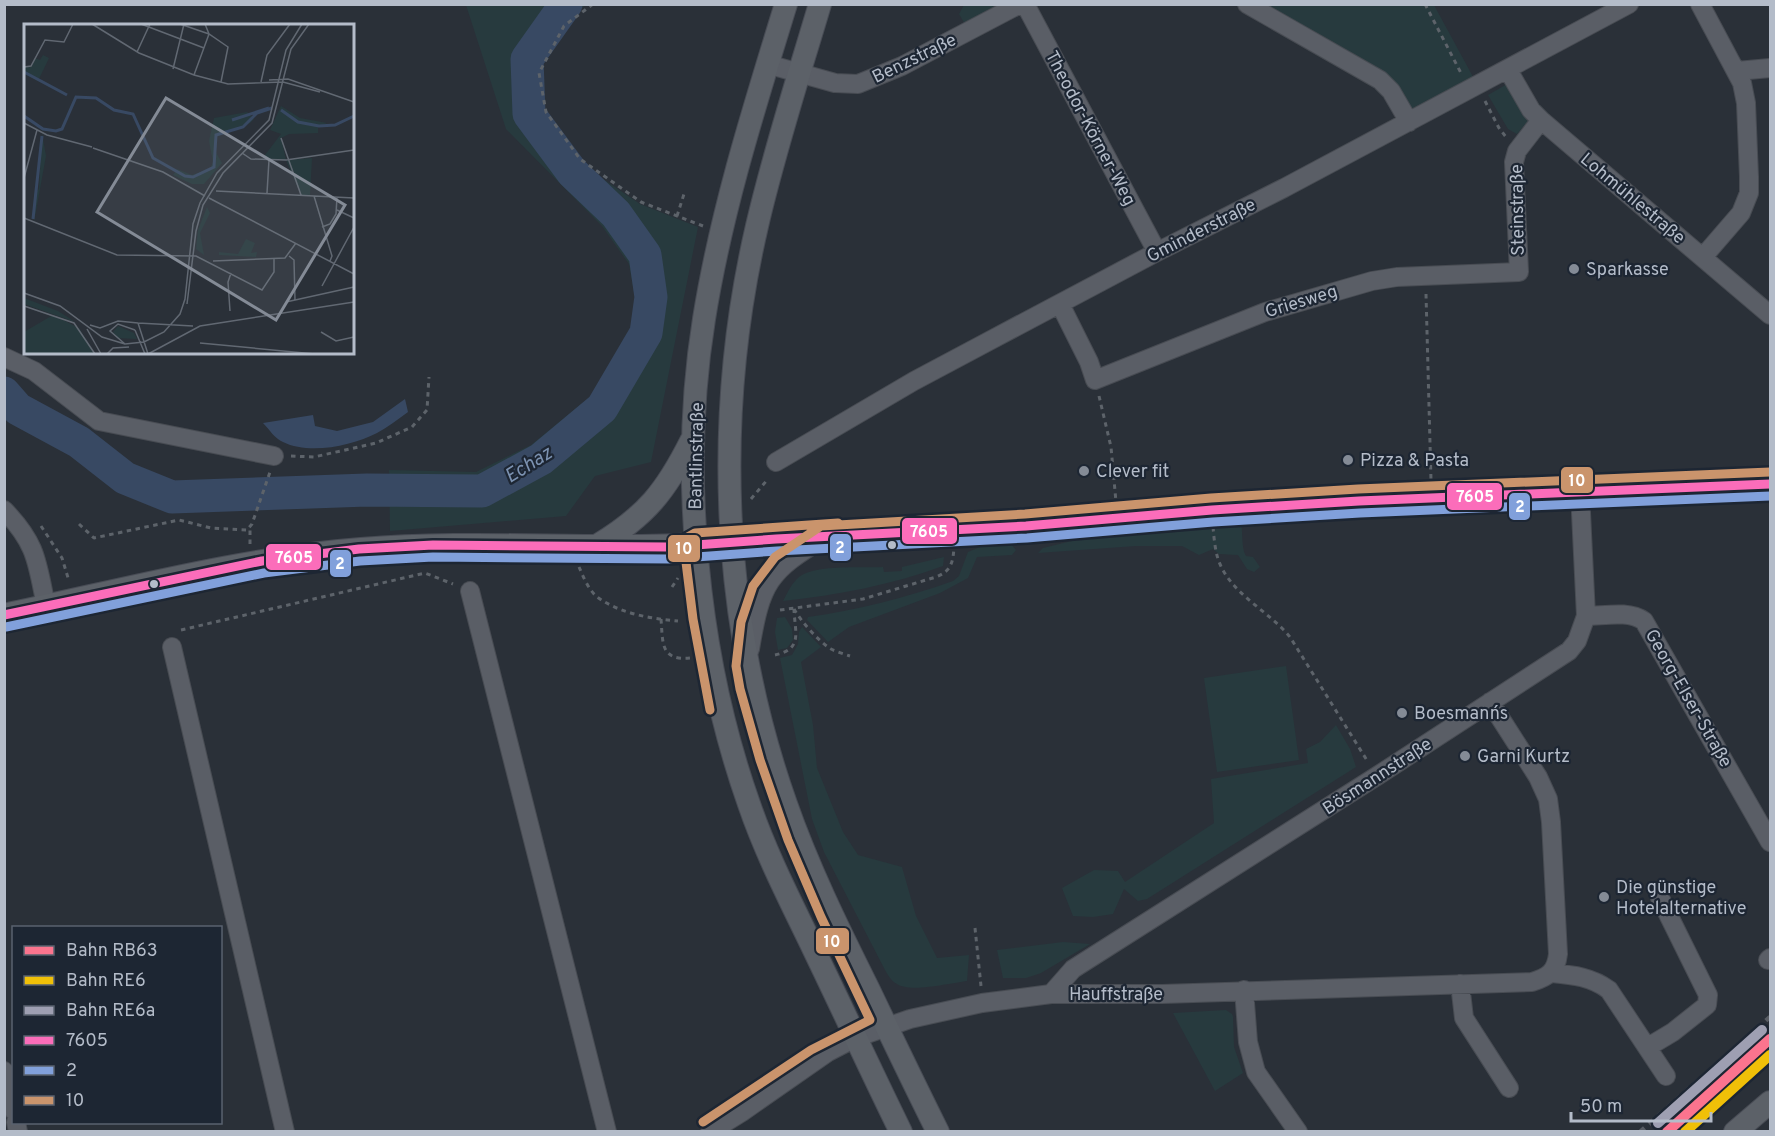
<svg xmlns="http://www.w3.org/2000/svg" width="1775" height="1136" font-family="Overpass,sans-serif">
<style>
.green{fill:#273a3e}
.water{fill:#384963}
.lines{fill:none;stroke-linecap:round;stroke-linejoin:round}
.river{stroke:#384963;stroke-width:33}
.minor-casing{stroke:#484c53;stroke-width:20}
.major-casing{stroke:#484c55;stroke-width:24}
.path{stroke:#5d636a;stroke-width:3;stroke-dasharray:4.5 4.5;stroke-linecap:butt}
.minor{stroke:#5a5e66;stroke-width:18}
.major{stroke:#5c6168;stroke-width:22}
.rail{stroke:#595d64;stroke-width:4.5;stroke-dasharray:6 6;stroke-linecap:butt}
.bus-1-casing{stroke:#1d2633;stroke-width:14}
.bus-2-casing{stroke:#1d2633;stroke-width:14}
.bus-3-casing{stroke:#1d2633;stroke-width:14}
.bus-1{stroke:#fb6dba;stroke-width:9}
.bus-2{stroke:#81a0db;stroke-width:9}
.bus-3{stroke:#ca946c;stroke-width:9}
.rail-1-casing{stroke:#1d2633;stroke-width:15}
.rail-2-casing{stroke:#1d2633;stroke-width:15}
.rail-3-casing{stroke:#1d2633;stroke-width:15}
.rail-1{stroke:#fb748e;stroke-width:10}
.rail-2{stroke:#f0c008;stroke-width:10}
.rail-3{stroke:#9e9fb2;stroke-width:10}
.poi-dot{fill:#848b96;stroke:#1d2633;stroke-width:2}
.bus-dot{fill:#b4bcc9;stroke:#1d2633;stroke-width:2}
.labels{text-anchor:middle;stroke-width:4.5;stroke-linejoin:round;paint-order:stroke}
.street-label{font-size:18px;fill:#b4bcc9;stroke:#1d2633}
.poi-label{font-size:18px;fill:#b4bcc9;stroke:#1d2633;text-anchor:start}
.water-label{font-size:20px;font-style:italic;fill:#7c92b1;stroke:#1d2633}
.inset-river{fill:none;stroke:#384963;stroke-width:3}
.inset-road{fill:none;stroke:#616872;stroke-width:1.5}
.view{fill:#848b96;fill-opacity:0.15;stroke:#848b96;stroke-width:3}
.inset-edge{fill:none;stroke:#b4bcc9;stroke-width:3}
.line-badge{stroke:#1d2633;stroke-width:2}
.badge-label{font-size:16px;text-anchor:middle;font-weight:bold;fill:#fff}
</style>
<rect width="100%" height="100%" fill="#2a3038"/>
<path class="green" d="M466 5H586L562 23 535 72 543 115 578 162 640 204 698 227 651 462 595 476 566 516 390 531 389 470 476 472 531 445 591 396 632 327 635 298 629 264 602 226 506 129Z
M964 5H1020L969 31 959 14Z
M1247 5H1434L1478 86 1409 122 1391 91Z
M1509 83 1530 119 1517 134 1508 129 1488 95Z
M1241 522C1243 532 1241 548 1246 556L1253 557 1260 567 1254 572 1247 569 1238 555 1219 554 1213 549 1199 555 1182 546H1136L1038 553 1043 548 1117 530 1152 526Z
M1010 543 1016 550 1012 555 977 557 968 578 940 593 849 627 828 642 807 620 808 617C858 610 905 598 953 581L959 576 968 552 987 544Z
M944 557 943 566C891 585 838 595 783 601 788 592 791 584 799 577 816 564 861 568 883 567L884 572 902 571V567Z
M785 617 792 629 793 640 787 648 778 650 775 632 777 618Z
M802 627 821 647 801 662 813 725 817 768 843 832 858 855 902 867 916 916 937 958 969 955 967 981C951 983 910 993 897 984 891 981 888 975 885 970L824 852 812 819 780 658 792 655 798 644 799 632Z
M1286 666 1299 760 1217 772 1204 678Z
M1336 725 1350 749 1356 767 1147 899 1138 901 1124 889 1113 914 1093 917 1073 916 1062 888 1094 870 1118 871 1125 882 1214 823 1211 779 1308 763 1306 749 1320 742Z
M1063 942 1090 944 1041 973 1026 978H1003L997 950Z
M1226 1010 1232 1014 1233 1017 1234 1047 1243 1073 1215 1091 1173 1013Z"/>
<path class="water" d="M405 399 408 412C398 419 388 427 377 433 352 446 309 455 283 442 275 439 269 429 263 423L313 415 315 426 337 431 373 422Z"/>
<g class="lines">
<path class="river" d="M4 393 18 409 79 442 125 478 172 497 367 490 482 491 541 459 602 408 646 333 651 297 645 255 616 214 572 172 529 114 527 59 566 4"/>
<g class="minor-casing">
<path id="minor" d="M1025 4 1157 252
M1247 4 1380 80 1391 91 1409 122
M1700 4 1742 83 1746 103 1749 177V193L1741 213 1703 257
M767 64 835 83 858 84 902 66 1020 4
M1508 70 1531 110 1541 120 1770 315
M1737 71 1770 68
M1060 304 1089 362 1095 380 1265 312 1372 281 1397 277 1519 272 1514 162 1517 151 1541 120
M4 357 34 371 99 421 274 456
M776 462 914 381 991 340 1157 252 1284 188 1629 4
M4 510C37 544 37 562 46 606
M733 542 1026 526 1212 510 1359 501 1770 484
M470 591 607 1132
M1586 616C1604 616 1628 610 1644 621L1770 842
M172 647 285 1132
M750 649C761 583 768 571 826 537
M1768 960 1770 958
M1552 973C1573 975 1592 977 1609 990L1666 1076
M1460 984 1464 1018 1509 1088
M1244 990 1248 1042 1256 1072 1298 1132
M1051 994 1073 969 1377 776 1569 651 1577 641 1586 616 1580 492
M1648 1047 1673 1032 1707 1005 1708 995 1660 898
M4 1071 14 1111
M16 1122 18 1132
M710 1132 742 1112 828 1052 855 1038 910 1019 982 1003 1051 994H1162L1532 982C1548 977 1556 972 1558 954L1551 822 1548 799 1538 777 1490 702"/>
</g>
<g class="major-casing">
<path id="major" d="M786 4C754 108 721 212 704 319 679 473 697 657 749 804 766 854 791 902 814 950 843 1010 871 1071 901 1132
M820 4C798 78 774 152 757 226 713 415 721 621 786 804 808 867 838 928 868 988 891 1036 914 1084 938 1132
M598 545C646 516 666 491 691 441
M4 615C123 590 241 558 361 549 485 539 609 552 733 542
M1735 1132 1770 1102"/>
</g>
<path class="path" d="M593 4 564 26 539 73 546 112 580 159 641 202 703 226
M1425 4 1462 75
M1485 101 1499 128 1506 137
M677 216 684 194
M1426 294 1431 480
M1099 396 1111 447 1116 502
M291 456 314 457 376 443 412 427 427 410 429 377
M751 499 768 479
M79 524 94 538 179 520 211 528 247 530 252 524 270 472
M41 526 62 558 69 581
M1213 527C1214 538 1215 549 1218 559 1230 594 1268 610 1290 637L1368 762
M250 544V528
M579 567C584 578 589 592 600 599 622 614 653 619 678 621
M672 587 678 578
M794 609C800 620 819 642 831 649 837 652 844 654 850 656
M780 610 863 599 936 577C951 571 953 563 954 547
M661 619C663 643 660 661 691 658
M181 630 425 573 453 584
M775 655C803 649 795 633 794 610
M975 928 981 986"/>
<use href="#minor" class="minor"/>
<use href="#major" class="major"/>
<path class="rail" d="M1640 1132 1770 1017"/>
<g class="bus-1-casing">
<path id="bus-1" d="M4 615 262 561 359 549 433 545 668 547 776 539 1026 526 1212 510 1359 501 1770 484"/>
</g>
<g class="bus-2-casing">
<path id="bus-2" d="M6 627 264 573 360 561 433 557 669 559 777 551 1027 538 1213 522 1360 513 1770 496"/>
</g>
<g class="bus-3-casing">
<path id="bus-3" d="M710 710 693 619 684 546 686 538 695 533 838 523
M703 1122 811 1050 870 1020 821 917 788 840 760 760 740 689 736 666 741 622 753 586 775 557 821 526 1025 514 1211 498 1358 489 1770 472"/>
</g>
<use href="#bus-1" class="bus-1"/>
<use href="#bus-2" class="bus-2"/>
<use href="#bus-3" class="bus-3"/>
<g class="rail-1-casing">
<path id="rail-1" d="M1667 1132 1770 1039"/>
</g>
<g class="rail-2-casing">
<path id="rail-2" d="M1685 1132 1770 1055"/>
</g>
<g class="rail-3-casing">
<path id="rail-3" d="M1658 1123 1762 1030"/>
</g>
<use href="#rail-1" class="rail-1"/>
<use href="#rail-2" class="rail-2"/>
<use href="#rail-3" class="rail-3"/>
</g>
<g class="poi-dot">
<circle cx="1574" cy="269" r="6"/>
<circle cx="1348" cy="460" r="6"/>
<circle cx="1084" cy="471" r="6"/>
<circle cx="1402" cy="713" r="6"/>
<circle cx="1465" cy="756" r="6"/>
<circle cx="1604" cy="897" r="6"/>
</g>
<g class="bus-dot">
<circle cx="892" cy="545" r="5"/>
<circle cx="154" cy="584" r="5"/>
</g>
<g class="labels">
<g class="street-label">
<text transform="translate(914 58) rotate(-26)" y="6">Benzstraße</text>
<text transform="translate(1091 128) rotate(62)" y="6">Theodor-Körner-Weg</text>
<text transform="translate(1633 198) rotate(40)" y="6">Lohmühlestraße</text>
<text transform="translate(1517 210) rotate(-91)" y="6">Steinstraße</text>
<text transform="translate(1201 230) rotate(-27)" y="6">Gminderstraße</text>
<text transform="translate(1301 301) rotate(-17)" y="6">Griesweg</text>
<text transform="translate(696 456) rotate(-89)" y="6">Bantlinstraße</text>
<text transform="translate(1689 698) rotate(60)" y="6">Georg-Elser-Straße</text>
<text transform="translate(1377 776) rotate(-33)" y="6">Bösmannstraße</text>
<text x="1116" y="1000">Hauffstraße</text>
</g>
<g class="poi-label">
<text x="1586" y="275">Sparkasse</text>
<text x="1360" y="466">Pizza &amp; Pasta</text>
<text x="1096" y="477">Clever fit</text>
<text x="1414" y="719">Boesmann´s</text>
<text x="1477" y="762">Garni Kurtz</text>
<text x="1616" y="893">Die günstige<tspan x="1616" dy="21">Hotelalternative</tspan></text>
</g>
<g class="water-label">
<text transform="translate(528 464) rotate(-32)" y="7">Echaz</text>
</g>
</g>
<g transform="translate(24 24)">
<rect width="330" height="330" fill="#2a3038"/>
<path d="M19 31 25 34 14 57 0 50V43H6L11 34 16 36ZM257 82 276 94 303 99 294 103V109L265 110 257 114 262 136 288 134 286 172 277 171 262 136 238 135 257 110 246 106ZM223 88 230 95 226 99 192 113 190 125 198 139 180 160H168L149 151 153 145 168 151 186 145 189 138 185 117 190 94ZM18 109 22 132 10 198V170L15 165ZM183 183 186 189 176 209 180 231 172 225 174 206ZM222 215 231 219 227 229 233 228 232 233 195 231V228L214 230ZM0 274 34 287 51 298 0 280ZM29 291 55 304 71 330H0V308ZM94 302 110 309 113 315 93 314 89 308Z" fill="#273a3e"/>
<path class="inset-river" d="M0 48 43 71M257 86 274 98 295 102 311 101 330 92M0 92 19 105 32 107 38 105 52 73 72 74 90 86 109 90 129 134 161 152 169 153 190 143 192 111 219 103 233 89 248 84M208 96 245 84M9 195 18 112"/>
<path class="inset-road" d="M68 0 115 29 170 51 204 60 259 58 296 68M117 0 180 24M156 0 185 10 204 23 197 58M113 28 126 0M0 43 7 42 21 16 40 18 49 0M149 45 160 0M170 51 185 10 181 0M245 56 264 55 330 78M237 58 243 31 266 0M0 99 23 111 68 123M257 114 277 171M69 124 139 148 181 172M218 129 227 135 262 136 330 126M0 154 13 106M192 167 330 174M243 169 245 136M290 172 308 232 306 237M185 174 330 250M313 186 330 194M0 194 93 231 172 232 238 266 250 248V235M298 203 306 200 312 190 313 173M265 232 270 236 271 276M189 237 261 234 272 219M298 262 330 203M0 269 36 282 78 313 101 320M262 278 330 263M163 280 172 207 179 181 199 149 248 99 267 25 285 0M0 282 50 299 71 330M206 287 204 258 207 249M114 299 124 330M114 299 169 302M66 301 76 304 94 297 114 299M63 305 77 330M111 306 121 330M111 306 94 300 86 307 101 320 120 318 140 308 156 290 161 275 169 200 176 179 193 149 245 96 262 26 278 0M297 308 312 317 330 313M176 319 291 330M83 330 89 324 105 323M124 330 176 302 330 278"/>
<path class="view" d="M142 74 321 181 252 296 73 188Z"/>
<rect width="330" height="330" class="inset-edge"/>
</g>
<g class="line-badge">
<rect x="1560" y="466" width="34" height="28" rx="6" fill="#ca946c"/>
<rect x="1446" y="482" width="57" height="29" rx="6" fill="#fb6dba"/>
<rect x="1508" y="492" width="23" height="29" rx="6" fill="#81a0db"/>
<rect x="901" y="517" width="57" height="28" rx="6" fill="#fb6dba"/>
<rect x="829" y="533" width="23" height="29" rx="6" fill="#81a0db"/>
<rect x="667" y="534" width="34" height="29" rx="6" fill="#ca946c"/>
<rect x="265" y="543" width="57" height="28" rx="6" fill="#fb6dba"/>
<rect x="329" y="549" width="23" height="29" rx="6" fill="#81a0db"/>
<rect x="815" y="927" width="35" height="28" rx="6" fill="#ca946c"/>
</g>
<g class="badge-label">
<text x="1577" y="486">10</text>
<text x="1475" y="502">7605</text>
<text x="1520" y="512">2</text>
<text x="929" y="537">7605</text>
<text x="840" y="553">2</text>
<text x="684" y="554">10</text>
<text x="294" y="563">7605</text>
<text x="340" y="569">2</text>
<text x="832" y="947">10</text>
</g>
<rect width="1775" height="1136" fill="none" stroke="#b4bcc9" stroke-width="12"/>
<rect x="12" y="926" width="210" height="198" fill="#1d2633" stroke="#59626f" stroke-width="1.5"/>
<rect x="24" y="946" width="30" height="9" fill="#fb748e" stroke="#59626f" stroke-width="1.5"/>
<text x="66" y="956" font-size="18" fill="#b4bcc9">Bahn RB63</text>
<rect x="24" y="976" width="30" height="9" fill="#f0c008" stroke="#59626f" stroke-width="1.5"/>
<text x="66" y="986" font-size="18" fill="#b4bcc9">Bahn RE6</text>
<rect x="24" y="1006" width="30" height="9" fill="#9e9fb2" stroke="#59626f" stroke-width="1.5"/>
<text x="66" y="1016" font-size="18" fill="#b4bcc9">Bahn RE6a</text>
<rect x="24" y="1036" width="30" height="9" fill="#fb6dba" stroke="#59626f" stroke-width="1.5"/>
<text x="66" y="1046" font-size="18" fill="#b4bcc9">7605</text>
<rect x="24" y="1066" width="30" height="9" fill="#81a0db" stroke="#59626f" stroke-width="1.5"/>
<text x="66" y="1076" font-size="18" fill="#b4bcc9">2</text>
<rect x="24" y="1096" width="30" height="9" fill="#ca946c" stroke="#59626f" stroke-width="1.5"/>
<text x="66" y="1106" font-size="18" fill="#b4bcc9">10</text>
<path d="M1571 1112v9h140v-9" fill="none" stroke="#b4bcc9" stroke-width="3"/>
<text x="1580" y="1112" font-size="18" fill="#b4bcc9" stroke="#1d2633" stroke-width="4.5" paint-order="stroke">50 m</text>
</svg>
